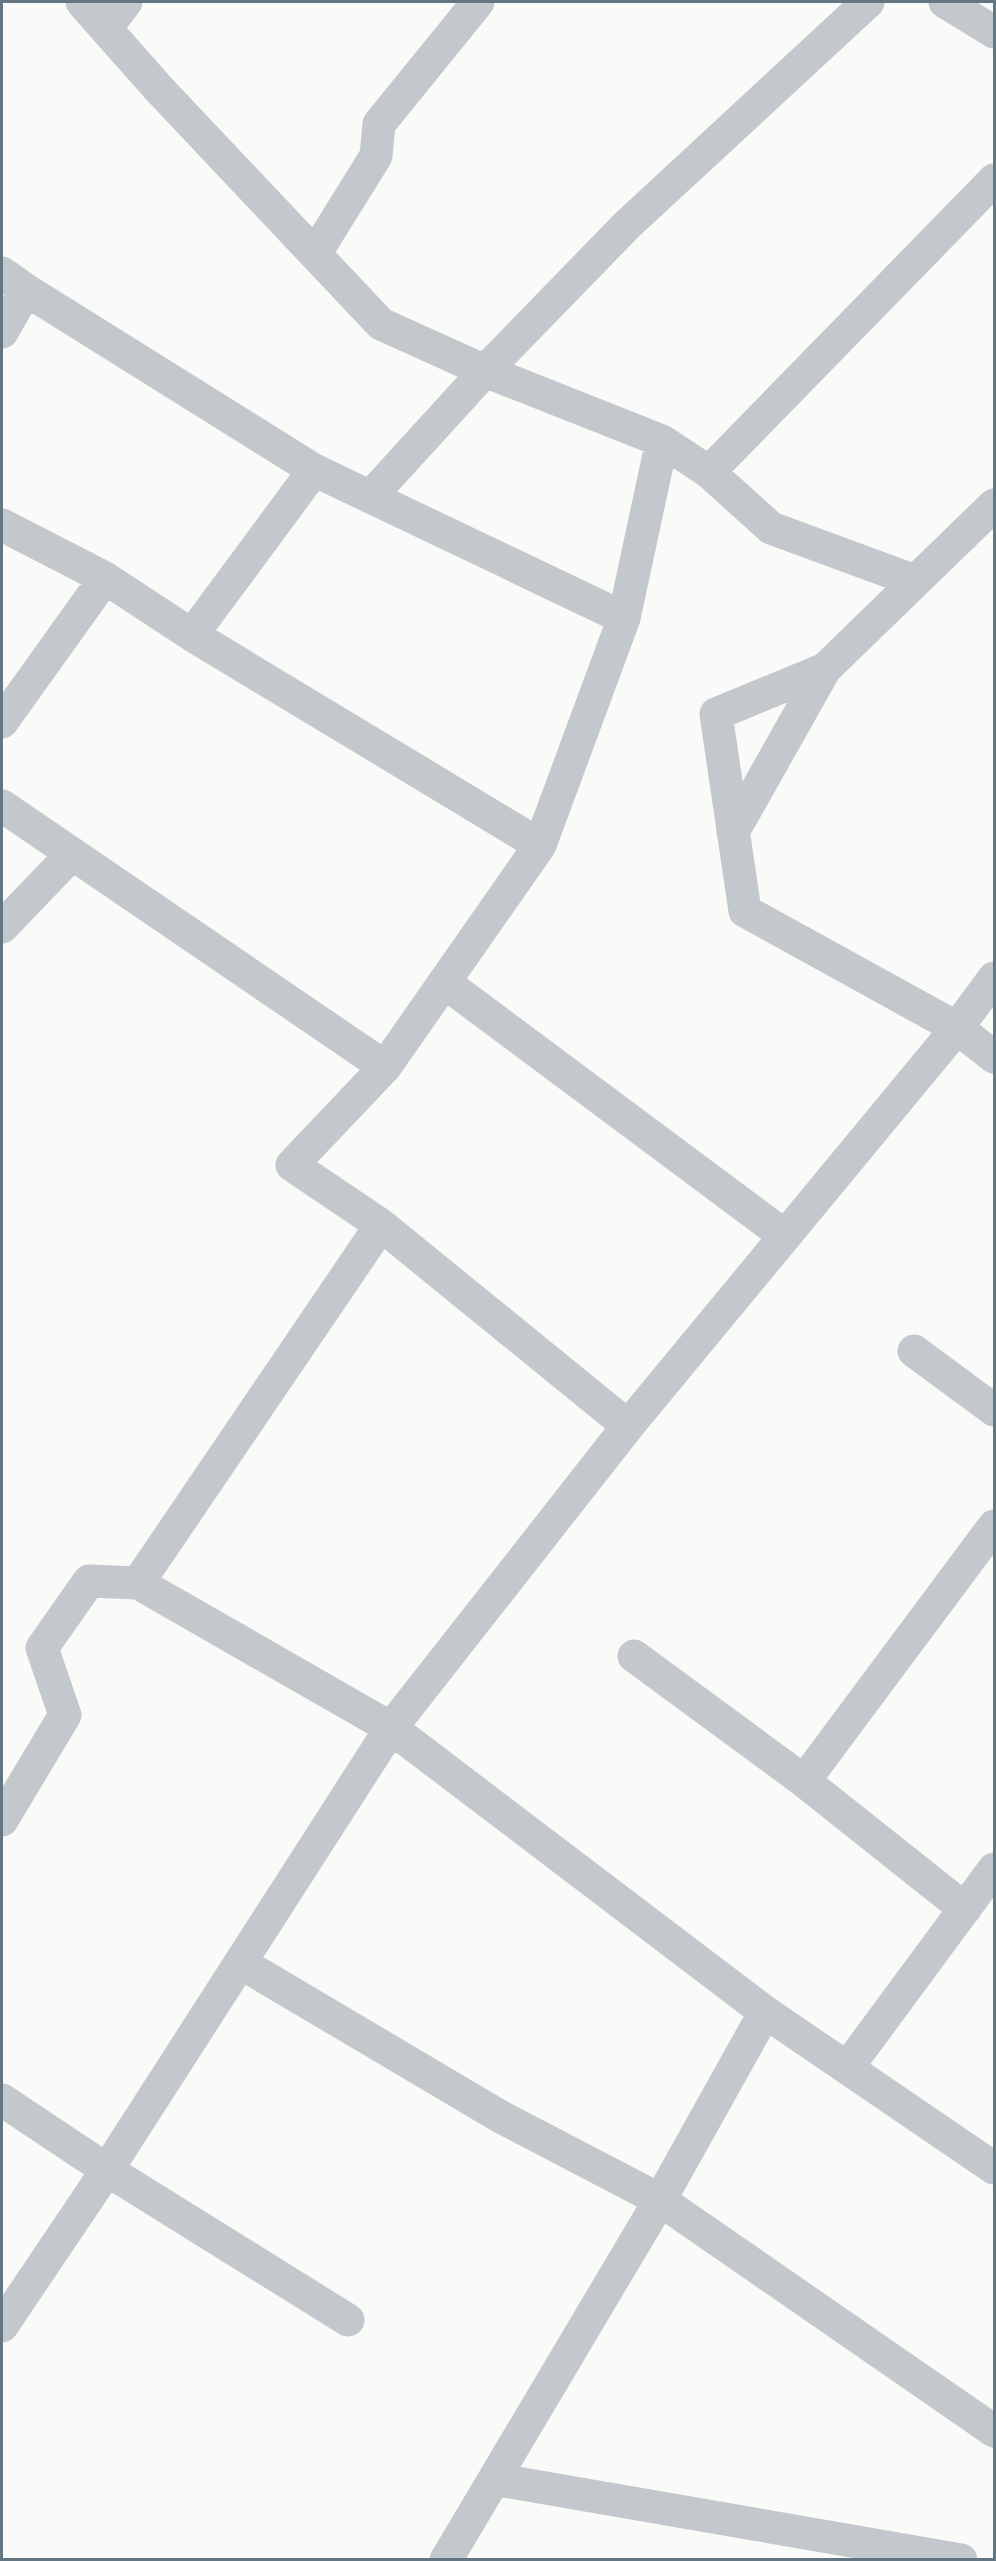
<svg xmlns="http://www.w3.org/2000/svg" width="996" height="2561" font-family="'PT Sans Narrow',sans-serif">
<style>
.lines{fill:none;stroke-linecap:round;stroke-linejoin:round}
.minor{stroke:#c3c8cc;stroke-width:33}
</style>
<rect width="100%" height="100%" fill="#fafaf8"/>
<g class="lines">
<path class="minor" d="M945 2 994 32
M106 28 126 2
M315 254 376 156 379 124 478 2
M2 273 26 290
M2 332 26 290 314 470 624 618
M662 441 709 472 994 180
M709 472 771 528 915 581
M370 497 485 371 627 225 868 2
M994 505 825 669 716 714 745 911 957 1028 994 1057
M2 525 105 578 192 635 540 845 624 618 662 441 485 371 381 324 159 89 82 2
M192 635 314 470
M2 722 105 578
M2 806 385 1067 540 845
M733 832 825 669
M2 927 72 854
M444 982 785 1236
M385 1067 292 1165 381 1225 138 1583 391 1728 628 1426 957 1028 994 978
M381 1225 628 1426
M914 1351 994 1410
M634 1656 804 1781 965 1909
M804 1781 994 1526
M2 1820 65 1715 42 1648 89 1581 138 1583
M241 1963 501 2117 660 2200 994 2431
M847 2068 994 1869
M2 2100 107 2170 348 2320
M2 2326 107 2170 391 1728 765 2012
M494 2479 961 2560
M446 2560 660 2200 765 2012 994 2168"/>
</g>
<rect width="996" height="2561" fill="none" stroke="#657683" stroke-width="6"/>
</svg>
